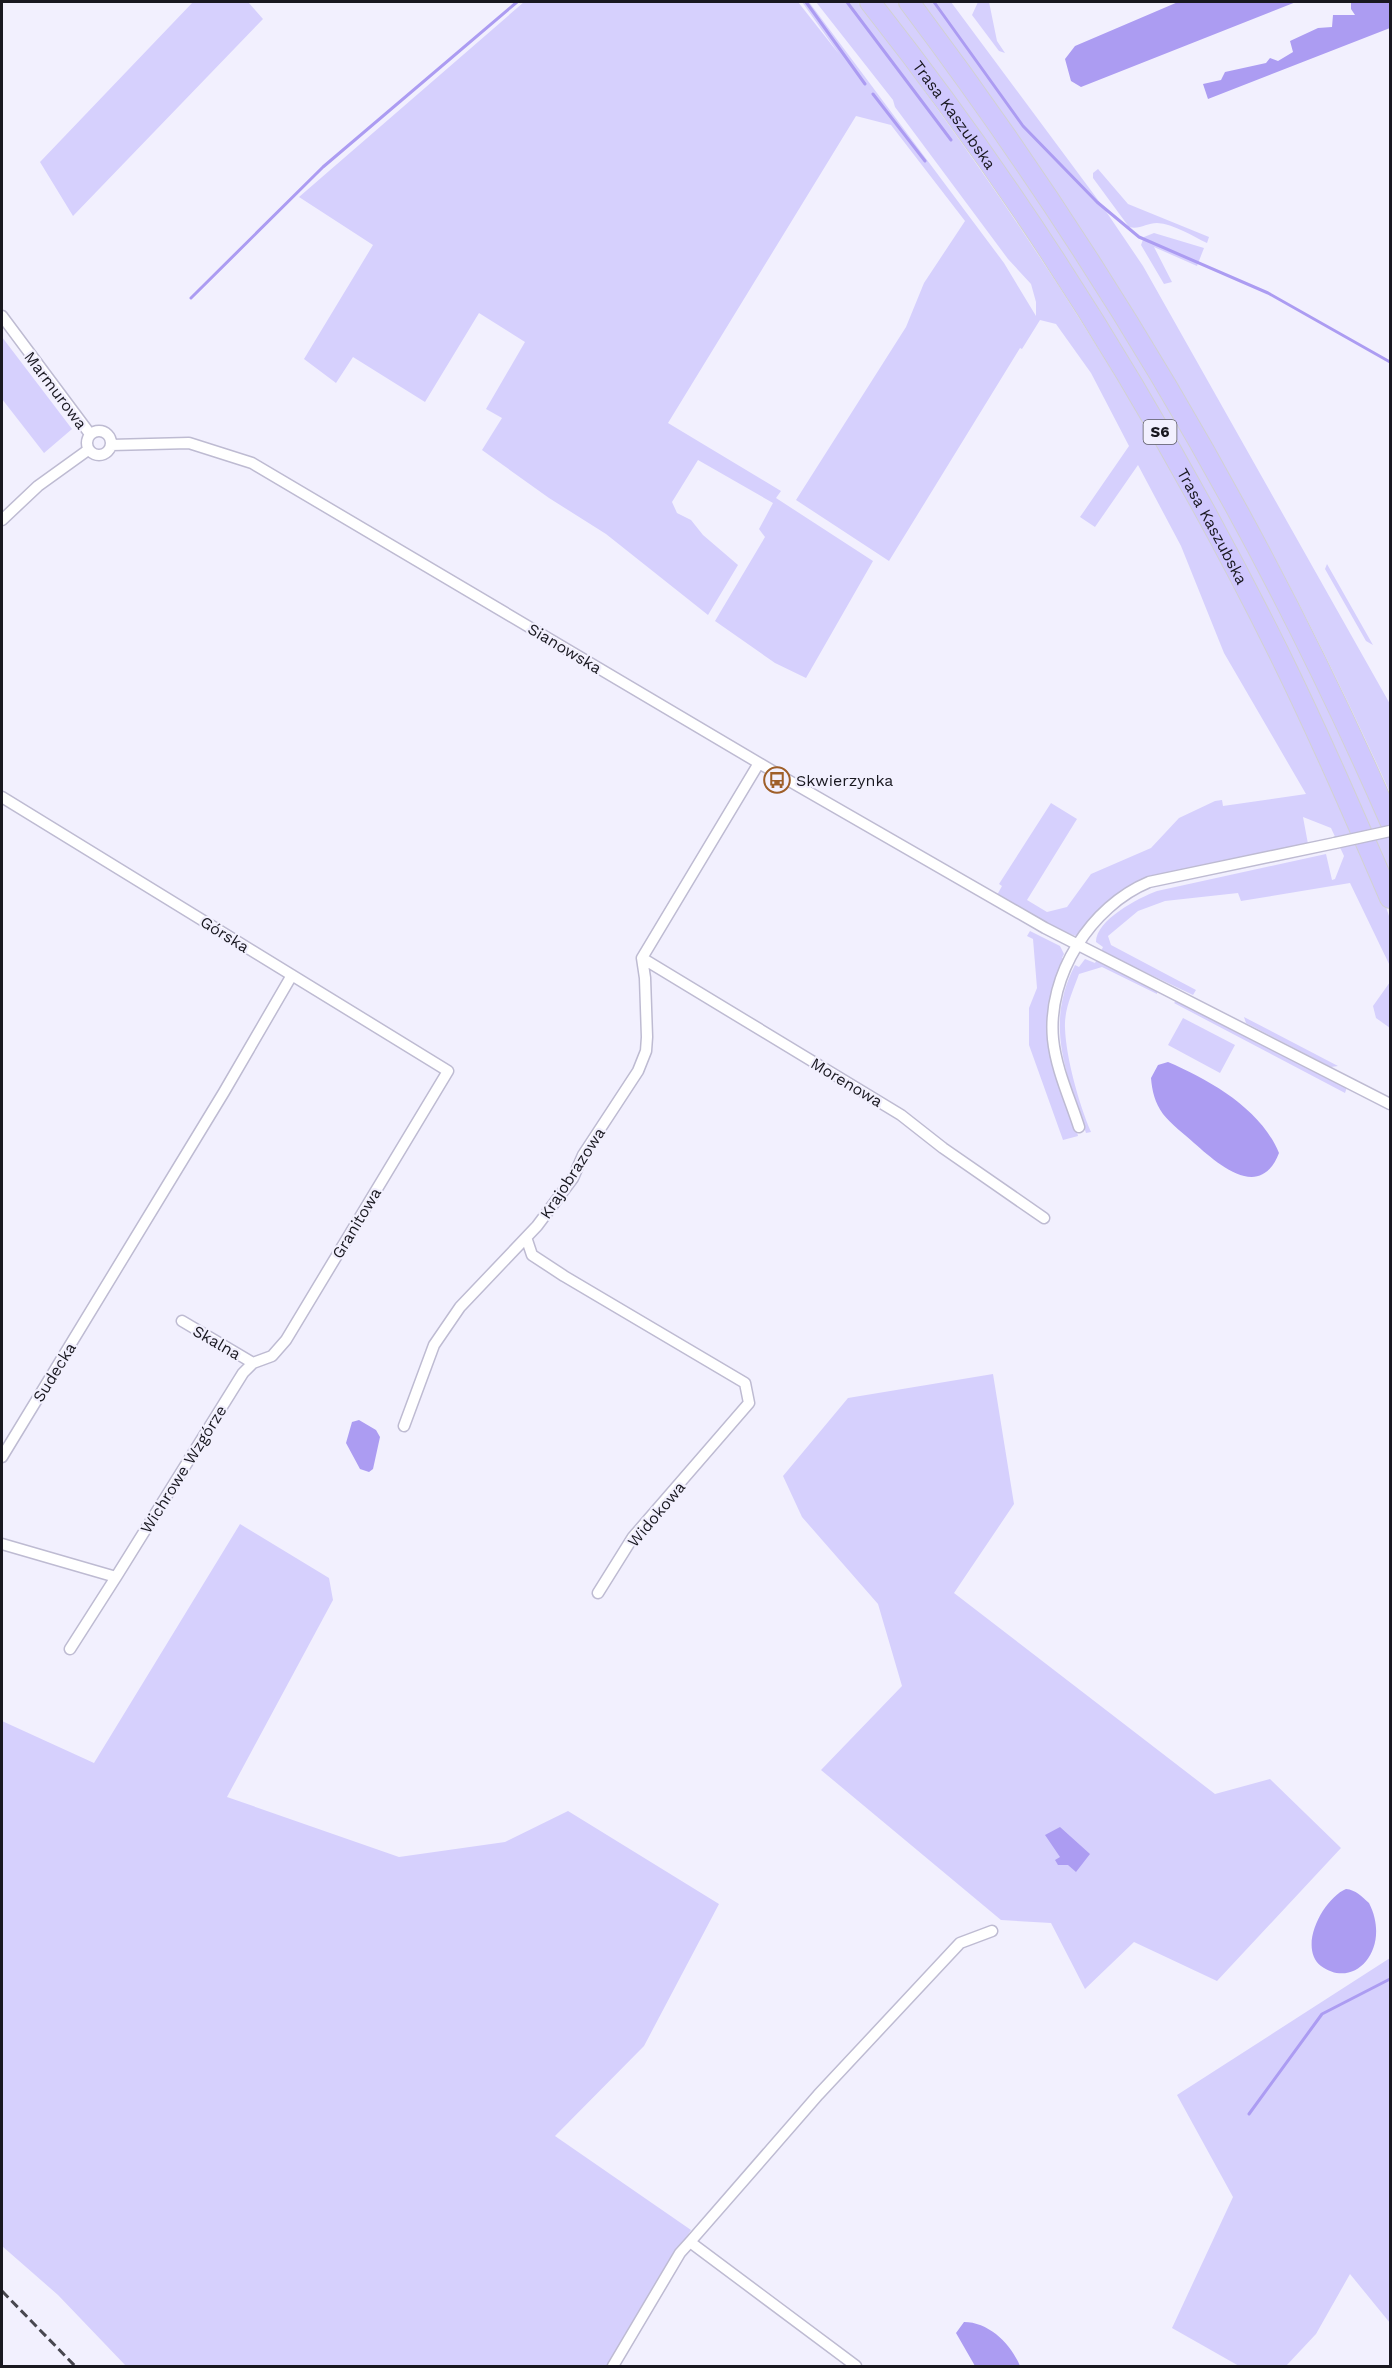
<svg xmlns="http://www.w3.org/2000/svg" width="1392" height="2368" font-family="'Work Sans',sans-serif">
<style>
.green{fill:#d6d0fd}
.water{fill:#ac9cf2}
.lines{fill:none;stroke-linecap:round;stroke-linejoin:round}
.stream{stroke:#ac9cf2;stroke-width:3}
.street-casing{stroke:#bebbd2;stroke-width:13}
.highway-casing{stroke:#d1d1d2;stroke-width:22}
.street{stroke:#fff;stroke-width:10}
.highway{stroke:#d0c8fe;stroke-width:20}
.rail{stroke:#484750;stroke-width:3;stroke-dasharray:9 4.5;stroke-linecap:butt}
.street-bridge-casing{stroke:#bebbd2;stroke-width:13;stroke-linecap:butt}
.street-bridge{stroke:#fff;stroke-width:10}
.labels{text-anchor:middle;stroke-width:4.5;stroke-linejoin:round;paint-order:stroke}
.shield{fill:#f2f0fe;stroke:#5a5963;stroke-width:1.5}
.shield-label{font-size:15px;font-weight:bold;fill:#191820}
.street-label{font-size:16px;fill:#191820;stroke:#f2f0fe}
.poi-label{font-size:16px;fill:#191820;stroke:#f2f0fe;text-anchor:start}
</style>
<rect width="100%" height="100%" fill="#f2f0fe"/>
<path class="green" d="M193 2H248L263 19 73 216 40 162Z
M524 2H798L839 54 802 2H809L1004 263 1036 316V302L1031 284 1008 259 895 107 893 100 816 2H858C1038 237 1196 489 1319 758 1341 807 1374 866 1389 916 1392 931 1390 951 1390 966L1350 883 1241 901 1238 893 1165 901 1138 911 1108 936 1111 945 1196 990 1193 995 1101 951 1103 947 1096 942C1096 920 1138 898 1157 891L1326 854 1332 880 1335 879 1344 856 1331 828 1303 817 1308 844 1143 880 1107 902 1076 936 1057 929 997 895 1002 886 999 884 1051 803 1077 819 1027 900 1047 912 1067 907 1091 874 1151 848 1179 818 1215 801 1222 800 1223 806 1306 794 1224 653 1181 546 1138 465 1095 527 1080 517 1129 446 1091 373 1056 324 1040 320 1022 349 1020 348 889 561 796 500 906 327 924 283 965 221 891 125 856 116 668 423 781 491 776 498 873 561 806 678 775 663 715 621 765 537 759 529 773 503 698 460 672 502 677 513 691 520 703 535 738 565 708 615 606 534 549 498 482 450 502 418 486 409 525 342 479 313 425 402 353 357 336 383 304 359 373 245 299 197Z
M878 2H901L1040 196 1210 471 1390 832V878L1233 550Z
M921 2H951L1101 204 1143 266 1390 704V793C1264 512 1105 248 921 2Z
M978 2H989L997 41 1005 53 999 51 972 15Z
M1098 169 1128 204 1209 237 1207 243C1192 236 1174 224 1157 223 1147 223 1139 230 1129 227L1093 178V173Z
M1154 233 1204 248 1197 266 1154 247 1172 282 1164 284 1141 245 1144 237Z
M2 337 72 429 44 453 2 399Z
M1327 564 1373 645 1366 641 1325 569Z
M1030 931 1060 946 1064 954 1062 958 1066 960 1050 1005 1078 1136 1063 1140 1029 1045V1008L1037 988 1033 939 1027 936Z
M1085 959 1095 963 1097 959 1157 992V994L1102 967 1079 974C1073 991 1064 1009 1065 1028 1066 1058 1079 1104 1091 1132L1086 1133C1067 1074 1044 1025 1075 965L1079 967Z
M1390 982V1028L1376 1018 1373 1006Z
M1177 1000 1347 1087 1345 1093 1174 1003Z
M1244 1017 1338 1066 1331 1067 1246 1023Z
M1183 1018 1235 1045 1220 1073 1168 1045Z
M993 1374 1014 1504 954 1593 1215 1794 1270 1779 1341 1848 1217 1981 1134 1942 1085 1989 1051 1923 1001 1920 821 1770 902 1686 878 1604 802 1517 783 1476 848 1398Z
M240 1524 329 1578 333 1600 227 1797 399 1857 505 1842 568 1811 719 1904 644 2046 555 2136 691 2230 607 2366H126L58 2295 2 2246V1721L94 1763Z
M1390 1958V2323L1350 2274 1316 2334 1286 2366H1239L1172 2328 1233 2197 1177 2095Z"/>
<path class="water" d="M1178 2H1296L1081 87 1071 81 1065 59 1075 46Z
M1351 2H1390V28L1208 99 1203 84 1221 80 1225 72 1266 63 1270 58 1278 61 1293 52 1290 41 1318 28 1332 27 1333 15H1355L1351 9Z
M1168 1062C1210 1080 1261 1109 1279 1153 1260 1202 1218 1164 1194 1143 1184 1134 1171 1124 1163 1114 1155 1103 1152 1091 1151 1078L1158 1065Z
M359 1420 376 1430 380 1437 373 1469 369 1472 360 1469 346 1443 352 1422Z
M1060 1827 1090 1854 1076 1872 1068 1865H1058L1055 1860 1060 1857 1045 1835Z
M1346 1889C1356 1890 1361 1896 1369 1903 1392 1948 1355 1991 1321 1966 1297 1947 1324 1898 1346 1889Z
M964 2322C989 2322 1011 2344 1020 2366H975L956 2333Z"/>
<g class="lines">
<path class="stream" d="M806 2 865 84
M847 2 951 140
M934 2 1023 126 1097 202 1139 237 1268 293 1390 362
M873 94 925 161
M191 298 323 167 517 2
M1249 2114 1322 2014 1390 1979"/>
<g class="street-casing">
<path id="street" d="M2 316 90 434
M87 443a12 12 0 1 1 24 0a12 12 0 1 1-24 0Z
M111 445 189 443 252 463 786 779 1045 928 1390 1104
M2 520 38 486 88 450
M2 797 448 1071 286 1340 272 1356 253 1363 243 1373 116 1577 2 1544
M642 958 901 1115 943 1148 1044 1218
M642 958 759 763
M1079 1127C1070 1099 1056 1069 1053 1039 1047 975 1091 906 1149 882L1335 843
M527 1240 532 1255 564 1276 745 1383 749 1403 633 1537 598 1593
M182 1321 253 1363
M404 1426 434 1345 460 1307 537 1226 573 1178 583 1155 638 1071 646 1051 647 1037 645 978 642 958
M2 1457 224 1092 292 975
M70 1649 116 1577
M690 2242 856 2366
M613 2366 680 2253 690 2242 818 2095 960 1943 992 1931"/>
</g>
<g class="highway-casing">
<g id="highway">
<path id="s1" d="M870 2C1028 202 1164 422 1278 651 1318 732 1354 815 1390 898"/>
<path d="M909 2C1101 257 1262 529 1390 821"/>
</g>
</g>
<use href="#street" class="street"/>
<use href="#highway" class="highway"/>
<path class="rail" d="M2 2291 75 2366"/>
<g class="street-bridge-casing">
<path id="street-bridge" d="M1335 843 1390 831"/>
</g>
<use href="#street-bridge" class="street-bridge"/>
</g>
<defs>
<g id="bus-ring" transform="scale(1.35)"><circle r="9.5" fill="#f2f0fe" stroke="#9f5f29" stroke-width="1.5"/><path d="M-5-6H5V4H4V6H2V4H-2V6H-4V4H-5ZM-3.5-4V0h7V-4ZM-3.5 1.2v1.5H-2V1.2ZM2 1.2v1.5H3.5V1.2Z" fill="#9f5f29"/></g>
</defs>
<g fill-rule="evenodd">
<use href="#bus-ring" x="777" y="780"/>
</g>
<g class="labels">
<rect class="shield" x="1143.5" y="420" width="33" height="24" rx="4.5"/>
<g class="shield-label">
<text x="1160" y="437">S6</text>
</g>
<g class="street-label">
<text dy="6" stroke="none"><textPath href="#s1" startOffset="141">Trasa Kaszubska</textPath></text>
<text transform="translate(56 390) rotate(53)" y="6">Marmurowa</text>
<text dy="6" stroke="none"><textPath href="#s1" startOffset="627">Trasa Kaszubska</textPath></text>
<text transform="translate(565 648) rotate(31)" y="6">Sianowska</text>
<text transform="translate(225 934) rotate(32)" y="6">Górska</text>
<text transform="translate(847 1082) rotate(31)" y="6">Morenowa</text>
<text transform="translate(572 1173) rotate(-57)" y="6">Krajobrazowa</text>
<text transform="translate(356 1223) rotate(-59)" y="6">Granitowa</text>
<text transform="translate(217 1342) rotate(30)" y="6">Skalna</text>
<text transform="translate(54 1372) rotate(-58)" y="6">Sudecka</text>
<text transform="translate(183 1469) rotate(-58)" y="6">Wichrowe Wzgórze</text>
<text transform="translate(656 1514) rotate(-50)" y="6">Widokowa</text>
</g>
<g class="poi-label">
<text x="796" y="786">Skwierzynka</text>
</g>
</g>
<rect width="1392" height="2368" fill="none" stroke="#191820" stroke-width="6"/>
</svg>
